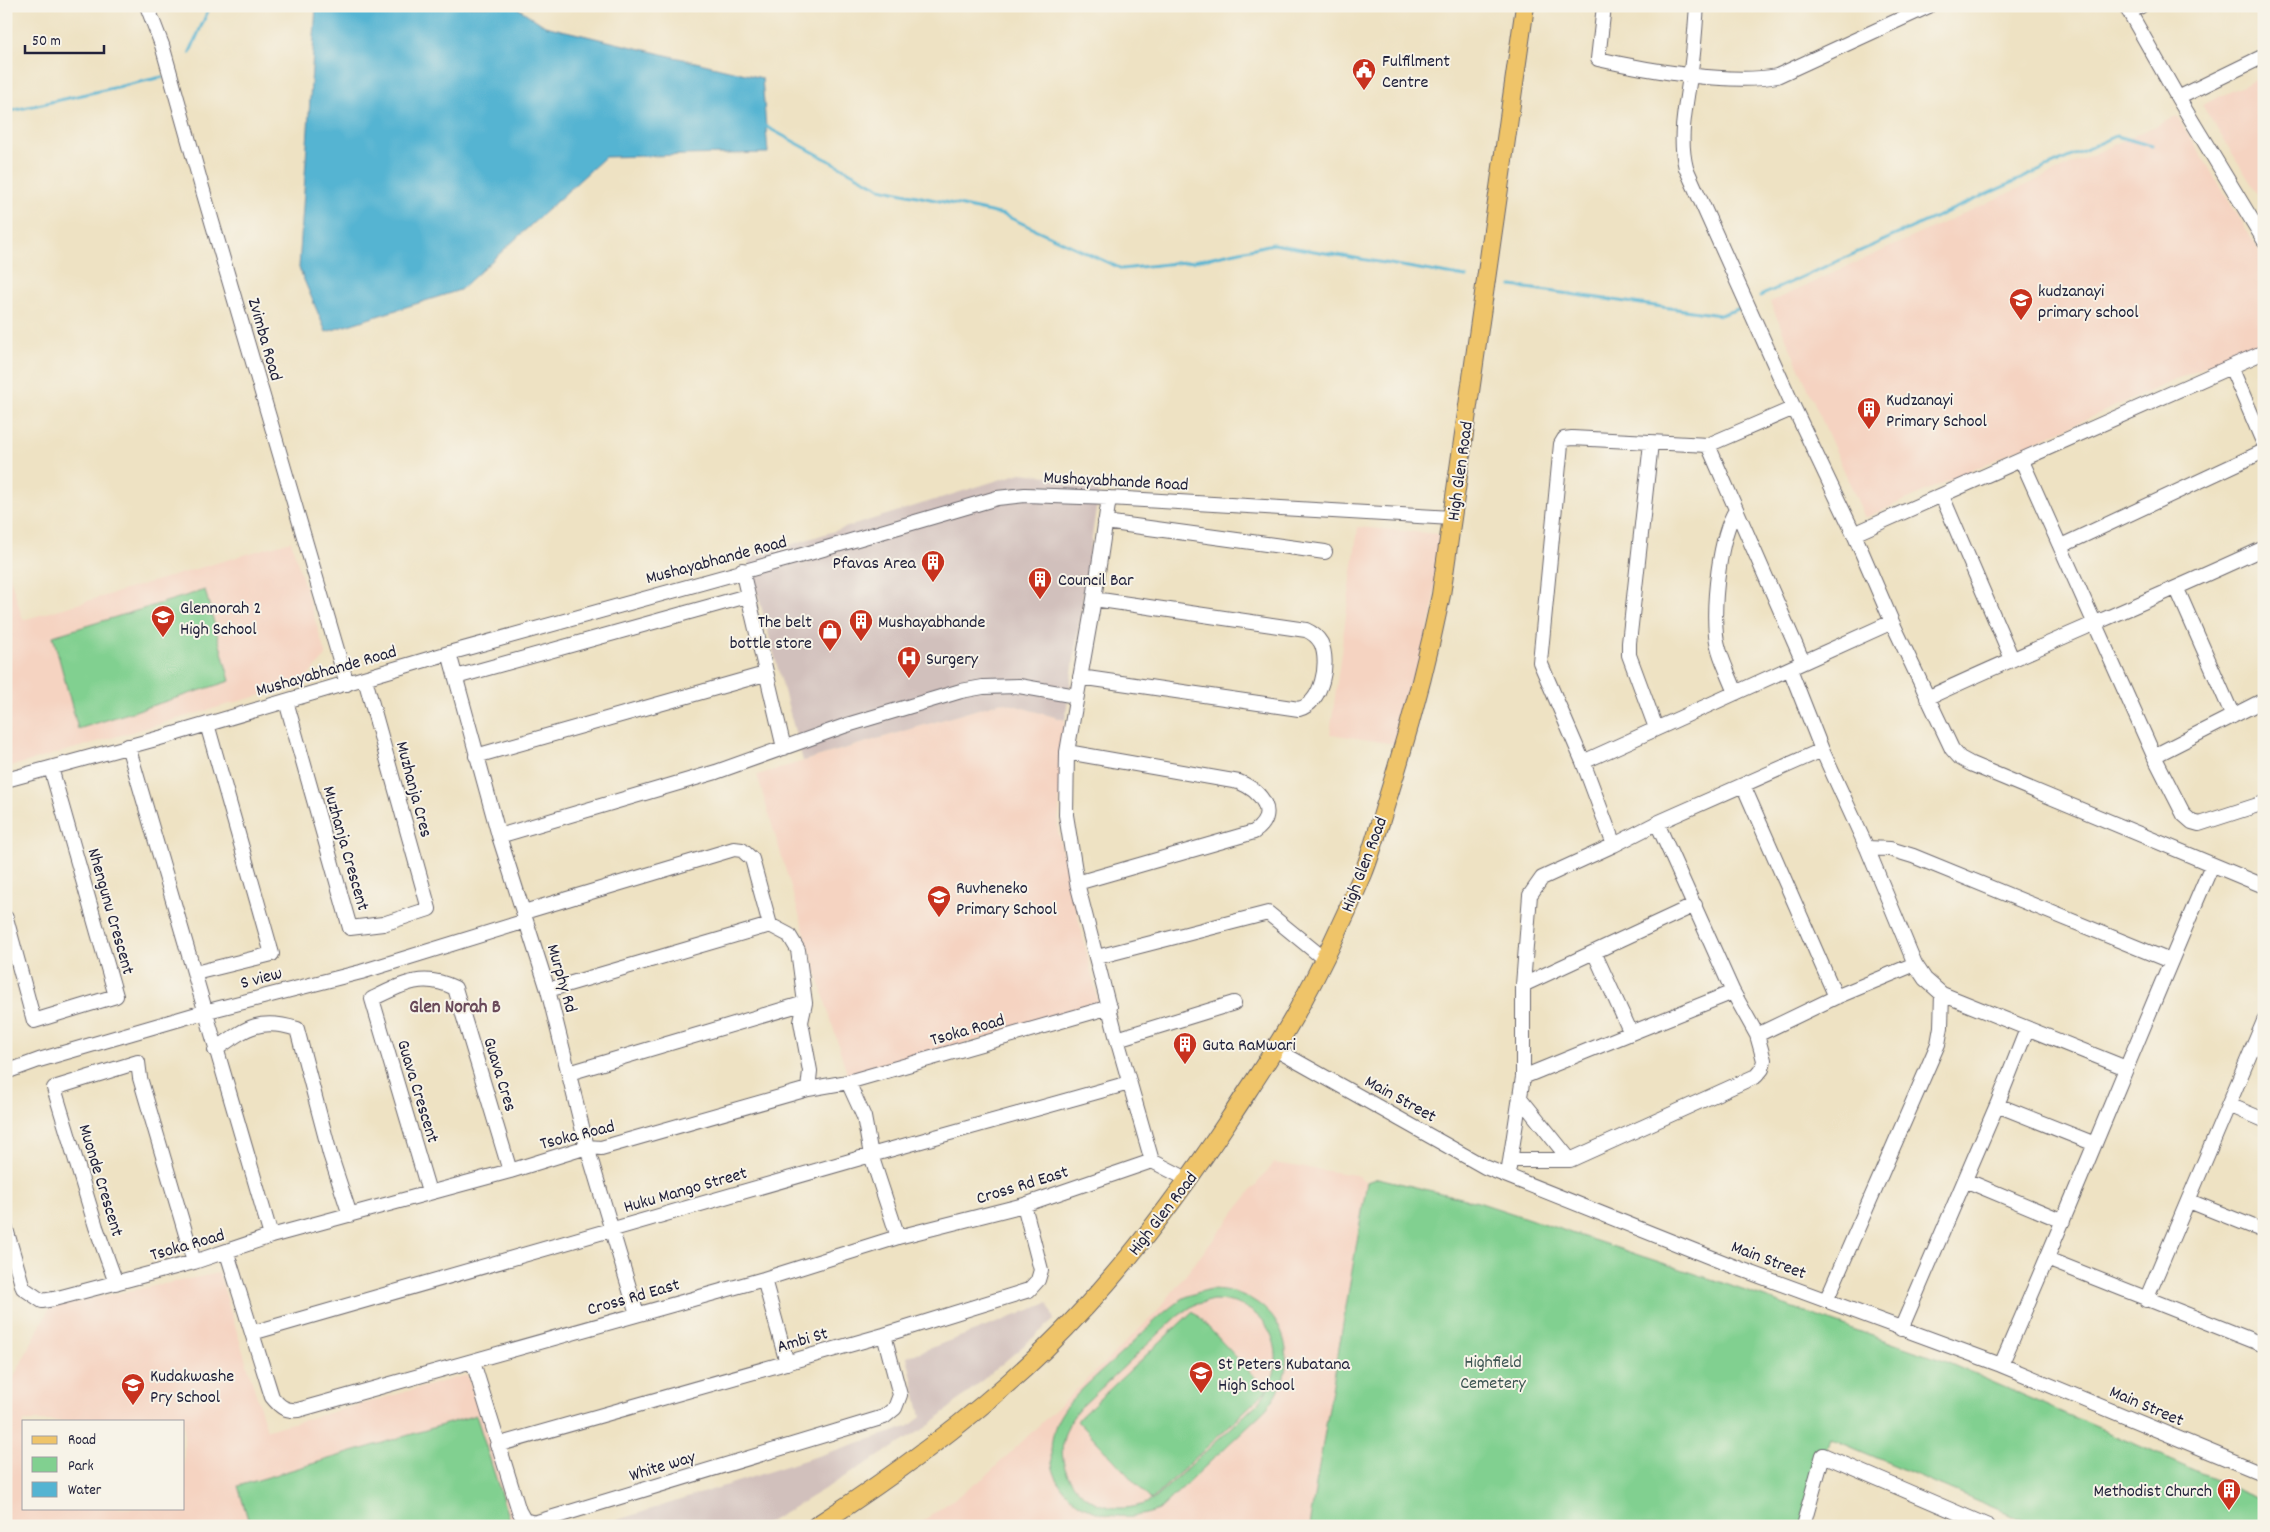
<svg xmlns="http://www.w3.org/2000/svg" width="2270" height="1532" font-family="Dekko,sans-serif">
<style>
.built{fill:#f5d3c1;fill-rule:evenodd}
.industrial{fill:#d1c0bc}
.green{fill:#81d090;stroke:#527966;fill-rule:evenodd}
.water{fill:#54b4d2;stroke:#3b6b86}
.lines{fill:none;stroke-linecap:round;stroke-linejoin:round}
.stream{stroke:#54b4d2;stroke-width:3}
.minor-casing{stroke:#69656b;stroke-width:16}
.major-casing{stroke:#69656b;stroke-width:20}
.minor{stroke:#fff;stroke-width:14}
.major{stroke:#efc469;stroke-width:18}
.labels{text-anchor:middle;stroke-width:4;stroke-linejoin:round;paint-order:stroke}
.poi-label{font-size:18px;fill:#22223b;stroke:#f7f3e8;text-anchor:start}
.street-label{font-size:18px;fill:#22223b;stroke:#f7f3e8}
.park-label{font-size:18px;fill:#3e5654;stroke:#f7f3e8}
.neighbourhood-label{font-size:19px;font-weight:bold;fill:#6a4a5a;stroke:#f7f3e8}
</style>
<rect width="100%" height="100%" fill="#f7f3e8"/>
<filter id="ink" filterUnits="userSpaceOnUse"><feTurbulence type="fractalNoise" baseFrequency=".02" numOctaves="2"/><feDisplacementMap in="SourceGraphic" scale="10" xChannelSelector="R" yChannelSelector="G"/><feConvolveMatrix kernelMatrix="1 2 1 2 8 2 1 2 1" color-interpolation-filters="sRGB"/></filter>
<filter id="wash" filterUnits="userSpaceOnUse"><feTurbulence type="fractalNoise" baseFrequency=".0096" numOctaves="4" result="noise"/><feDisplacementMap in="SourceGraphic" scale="20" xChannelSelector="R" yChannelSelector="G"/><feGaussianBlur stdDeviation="1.12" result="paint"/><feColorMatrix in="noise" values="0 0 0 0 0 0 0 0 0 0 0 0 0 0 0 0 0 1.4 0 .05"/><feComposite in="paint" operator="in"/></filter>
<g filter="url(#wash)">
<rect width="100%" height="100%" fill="#eee2c3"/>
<path class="built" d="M2264 76V204L2202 105Z
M2177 116 2264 258V340L1865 518 1770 302Z
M1358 527 1439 534 1433 613 1395 744 1330 734Z
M291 541 326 656 300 684 6 768V564L23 620Z
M1002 702 1065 720 1058 831 1099 1005 848 1077 757 775Z
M1273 1163 1356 1175 1367 1182 1309 1526H916L986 1476 1156 1313Z
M219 1273 267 1430 467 1375 521 1526H6V1392L50 1307ZM24 1421H184V1508H24Z"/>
<path class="industrial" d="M1021 473 1100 482 1065 720 1002 702 803 761 748 558Z
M1048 1303 1054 1320 927 1427 763 1526H599L908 1427 921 1417 907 1357Z"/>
<path class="green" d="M205 590 230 681 78 729 53 636Z
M1378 1178 1478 1202 1717 1281 1946 1362 2264 1500V1526H2037L1830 1438 1803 1526H1309L1367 1182Z
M1211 1289C1279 1290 1311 1359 1265 1410L1159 1510C1102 1532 1036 1496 1054 1431 1056 1422 1061 1414 1066 1407 1083 1386 1106 1368 1126 1349 1143 1333 1160 1314 1179 1301 1189 1294 1200 1292 1211 1289ZM1213 1300C1271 1300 1296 1360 1258 1403L1153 1500C1090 1532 1032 1462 1080 1408L1178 1316 1194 1305Z
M1193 1311 1267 1390 1151 1500 1077 1420Z
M476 1415 511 1526H250L238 1486Z"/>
<path class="water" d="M316 6H515L545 26 762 78 768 153 605 157 460 290 326 332 299 268Z"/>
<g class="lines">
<path class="stream" d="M190 52 210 6
M6 112 162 77
M763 125 880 188 1004 215 1122 269 1194 261 1273 244 1466 277
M1512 286 1720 315 1738 309
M1760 296 2116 136 2152 146"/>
</g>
</g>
<g filter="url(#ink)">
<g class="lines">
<g class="minor-casing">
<path id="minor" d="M147 6 162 45 201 184 347 684
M1604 6 1598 59C1646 70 1730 85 1777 76L1929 6
M1697 6C1695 29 1694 53 1690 76 1686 107 1678 136 1686 168L1794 408 1854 534 1892 622 1952 749 1960 758 1971 764 2264 886
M2126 6 2178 98 2264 240
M2129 12 2141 6
M2178 98 2264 56
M2231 367 2264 444
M1794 408 1708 445 1572 438 1564 439 1561 444 1540 662 1583 762 1614 845 1657 823 1822 750 1867 848 1915 964 1925 979 1942 994 2126 1068
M1651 443 1629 643V655L1656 728
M1708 445 1803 662
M2022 461 2154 756 2184 815 2192 822 2199 824 2264 803
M1942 496 2012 659
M1109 498 1094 599 1067 752 1066 815 1077 883 1117 1039 1152 1161 1189 1180
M1736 510C1719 537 1713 603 1716 635 1718 655 1729 674 1736 693
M1105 522 1325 552
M1854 534 2264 352
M2061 546 2264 451
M742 570 784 748
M2177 589 2233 716
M449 653 499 836 548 990 587 1147 637 1314
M1790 669 1822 750
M456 677 747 596
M1080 677 1299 709C1322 703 1330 663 1321 643 1317 636 1313 633 1306 630L1094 599
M1927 698C2039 646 2152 600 2264 548
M286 701 350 928 383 924 429 909 365 679
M128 746 271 1236
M1067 752 1239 782C1261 791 1280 814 1254 832L1077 883
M476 756 765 674
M2154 756 2264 700
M1583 762 1892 622
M6 780 167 736 449 653 813 552 997 498 1025 495 1109 498 1452 518
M1743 785 1836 997
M499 836 716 772 847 725 961 691 983 687 1019 686 1076 696
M1867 848 1890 849 1913 856 2170 961
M524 912 734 849 742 850 752 859 770 925
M6 918 34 1021 116 996 51 768
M1594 952 1631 1033 1733 992
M1097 957 1268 913 1323 958
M195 973 272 954 207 724
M1523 985 1695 905
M548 990 770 925 789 935 798 950 805 1003 801 1022 810 1071 808 1089
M1757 1035 1836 997 1915 964
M1117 1039 1234 1003
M1275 1049 1485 1167 1730 1265 2001 1365 2264 1474
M215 1050C246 1028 259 1017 297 1029L330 1154 350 1215
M6 1072 39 1060 204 1012 361 972 526 921
M569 1073 805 1003
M1523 1077 1631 1033
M848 1082 864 1117 871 1155 898 1237
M1520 1098 1570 1160
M1997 1105 2095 1144
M2229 1105 2264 1120
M1511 1160H1570L1756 1076 1762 1069 1764 1060 1757 1035 1733 992 1657 823
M1509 1168 1523 1077V985L1530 895 1542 878 1614 845
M1965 1180 2063 1221
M429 1192 372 999C402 984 423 972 455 988L510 1171
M2189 1201 2264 1231
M6 1229 23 1288 42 1301 54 1299 194 1262 271 1236 510 1171 587 1147 601 1148 808 1089 848 1082 1110 1007
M227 1253 272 1397C280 1407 285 1411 298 1410L764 1279 898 1237 1024 1205 1152 1161
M2047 1259 2264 1345
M764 1279 787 1363
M116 1283 96 1227 54 1088 138 1062 140 1078 194 1262
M2146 1300 2264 1021
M1826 1301 1938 1044 1941 1027 1942 994
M1901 1329 1997 1105 2027 1029
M252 1333 871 1155 1129 1083
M473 1362 519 1511 524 1520 534 1523 884 1417 895 1408 900 1395 884 1335
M2001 1365C2074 1199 2140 1031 2212 865
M497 1445 884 1335 1029 1290 1038 1280 1041 1270 1024 1205
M1803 1526 1823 1455 1988 1526"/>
</g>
<g class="major-casing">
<path id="major" d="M816 1526C897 1474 976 1416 1045 1349 1116 1280 1176 1200 1230 1118 1252 1084 1275 1051 1295 1015 1320 970 1343 922 1363 874 1373 849 1380 822 1388 797 1409 730 1427 663 1441 595L1525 6"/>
</g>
<use href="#minor" class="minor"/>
<use href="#major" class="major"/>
</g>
</g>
<defs>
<g id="civic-pin" transform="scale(1.25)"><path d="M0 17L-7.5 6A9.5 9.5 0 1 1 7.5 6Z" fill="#c8321e" stroke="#f7f3e8"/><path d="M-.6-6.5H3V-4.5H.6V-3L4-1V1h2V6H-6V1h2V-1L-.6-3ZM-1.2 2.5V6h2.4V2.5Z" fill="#fff"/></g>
<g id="school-pin" transform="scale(1.25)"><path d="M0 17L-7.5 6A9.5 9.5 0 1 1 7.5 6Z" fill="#c8321e" stroke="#f7f3e8"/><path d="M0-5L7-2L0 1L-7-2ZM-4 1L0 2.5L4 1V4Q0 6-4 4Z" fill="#fff"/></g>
<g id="building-pin" transform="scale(1.25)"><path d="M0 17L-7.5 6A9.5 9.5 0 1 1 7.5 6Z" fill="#c8321e" stroke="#f7f3e8"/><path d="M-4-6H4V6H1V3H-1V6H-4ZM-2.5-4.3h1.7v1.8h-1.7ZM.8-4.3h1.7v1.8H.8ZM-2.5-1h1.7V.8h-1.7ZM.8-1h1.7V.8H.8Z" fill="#fff"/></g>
<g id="shop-pin" transform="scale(1.25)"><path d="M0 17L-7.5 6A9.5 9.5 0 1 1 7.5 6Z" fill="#c8321e" stroke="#f7f3e8"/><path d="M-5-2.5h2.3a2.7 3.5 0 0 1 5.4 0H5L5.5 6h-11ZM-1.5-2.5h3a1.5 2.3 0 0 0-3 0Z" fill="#fff"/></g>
<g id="hospital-pin" transform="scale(1.25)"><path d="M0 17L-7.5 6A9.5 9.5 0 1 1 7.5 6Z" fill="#c8321e" stroke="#f7f3e8"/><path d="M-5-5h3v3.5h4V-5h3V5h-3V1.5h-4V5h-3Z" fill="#fff"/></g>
</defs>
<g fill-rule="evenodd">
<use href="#civic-pin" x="1364" y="70"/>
<use href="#school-pin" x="2021" y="300"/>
<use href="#building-pin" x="1869" y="409"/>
<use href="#building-pin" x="933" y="562"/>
<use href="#building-pin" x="1040" y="579"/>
<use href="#school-pin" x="163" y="617"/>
<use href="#building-pin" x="861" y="621"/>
<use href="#shop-pin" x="830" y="631"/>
<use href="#hospital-pin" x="909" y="658"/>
<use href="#school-pin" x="939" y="897"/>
<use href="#building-pin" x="1185" y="1044"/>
<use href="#school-pin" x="1201" y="1373"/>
<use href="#school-pin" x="133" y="1385"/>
<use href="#building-pin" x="2229" y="1490"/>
</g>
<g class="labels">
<g class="poi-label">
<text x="1382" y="66">Fulfilment<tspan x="1382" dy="21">Centre</tspan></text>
<text x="2038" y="296">kudzanayi<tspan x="2038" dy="21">primary school</tspan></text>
<text x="1886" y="405">Kudzanayi<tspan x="1886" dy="21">Primary School</tspan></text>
<text x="916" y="568" text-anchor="end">Pfavas Area</text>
<text x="1058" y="585">Council Bar</text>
<text x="180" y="613">Glennorah 2<tspan x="180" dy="21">High School</tspan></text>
<text x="812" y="627" text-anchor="end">The belt<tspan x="812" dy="21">bottle store</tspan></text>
<text x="878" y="627">Mushayabhande</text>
<text x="926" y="664">Surgery</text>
<text x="956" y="893">Ruvheneko<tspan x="956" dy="21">Primary School</tspan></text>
<text x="1202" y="1050">Guta RaMwari</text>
<text x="1218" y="1369">St Peters Kubatana<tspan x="1218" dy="21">High School</tspan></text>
<text x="150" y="1381">Kudakwashe<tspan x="150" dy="21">Pry School</tspan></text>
<text x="2212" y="1496" text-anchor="end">Methodist Church</text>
</g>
<g class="street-label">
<text transform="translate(266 339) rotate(74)" y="6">Zvimba Road</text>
<text transform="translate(1459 471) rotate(-82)" y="6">High Glen Road</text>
<text transform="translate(1116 480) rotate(3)" y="6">Mushayabhande Road</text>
<text transform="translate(716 559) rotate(-15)" y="6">Mushayabhande Road</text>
<text transform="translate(326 670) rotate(-16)" y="6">Mushayabhande Road</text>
<text transform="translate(415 789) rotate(75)" y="6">Muzhanja Cres</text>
<text transform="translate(347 848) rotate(74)" y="6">Muzhanja Crescent</text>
<text transform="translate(1363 864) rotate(-69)" y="6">High Glen Road</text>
<text transform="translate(112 911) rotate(74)" y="6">Nhengunu Crescent</text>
<text transform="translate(261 977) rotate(-15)" y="6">S view</text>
<text transform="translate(563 978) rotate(74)" y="6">Murphy Rd</text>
<text transform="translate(967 1029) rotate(-16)" y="6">Tsoka Road</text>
<text transform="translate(501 1074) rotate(73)" y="6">Guava Cres</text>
<text transform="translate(419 1091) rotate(73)" y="6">Guava Crescent</text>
<text transform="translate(1401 1098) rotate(29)" y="6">Main Street</text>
<text transform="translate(577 1134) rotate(-14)" y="6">Tsoka Road</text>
<text transform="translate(102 1180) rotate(73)" y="6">Muonde Crescent</text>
<text transform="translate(1022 1184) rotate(-17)" y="6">Cross Rd East</text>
<text transform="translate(685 1189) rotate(-16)" y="6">Huku Mango Street</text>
<text transform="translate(1162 1213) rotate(-52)" y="6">High Glen Road</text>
<text transform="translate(187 1244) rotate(-16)" y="6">Tsoka Road</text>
<text transform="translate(1769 1259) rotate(21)" y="6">Main Street</text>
<text transform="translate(633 1296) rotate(-16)" y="6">Cross Rd East</text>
<text transform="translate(802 1339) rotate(-16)" y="6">Ambi St</text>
<text transform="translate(2147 1405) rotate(23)" y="6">Main Street</text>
<text transform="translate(662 1465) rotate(-17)" y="6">White way</text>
</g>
<g class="park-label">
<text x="1493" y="1367">Highfield<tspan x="1493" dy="21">Cemetery</tspan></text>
</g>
<g class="neighbourhood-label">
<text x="455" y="1012">Glen Norah B</text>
</g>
</g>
<rect width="2270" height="1532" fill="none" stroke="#f7f3e8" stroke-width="25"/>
<rect x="22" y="1420" width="162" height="90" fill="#f7f3e8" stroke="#a29fa3"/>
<rect x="32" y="1436" width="25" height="8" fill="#efc469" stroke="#a29fa3"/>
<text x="68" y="1444" font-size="15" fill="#22223b">Road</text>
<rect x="32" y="1457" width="25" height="15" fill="#81d090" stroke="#a29fa3"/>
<text x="68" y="1470" font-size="15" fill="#22223b">Park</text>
<rect x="32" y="1482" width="25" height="15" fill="#54b4d2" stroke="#a29fa3"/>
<text x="68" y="1494" font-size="15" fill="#22223b">Water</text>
<path d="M25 45v8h79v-8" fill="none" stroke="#22223b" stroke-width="2.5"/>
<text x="32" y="45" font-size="15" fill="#22223b" stroke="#f7f3e8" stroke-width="4" paint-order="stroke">50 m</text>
</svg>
